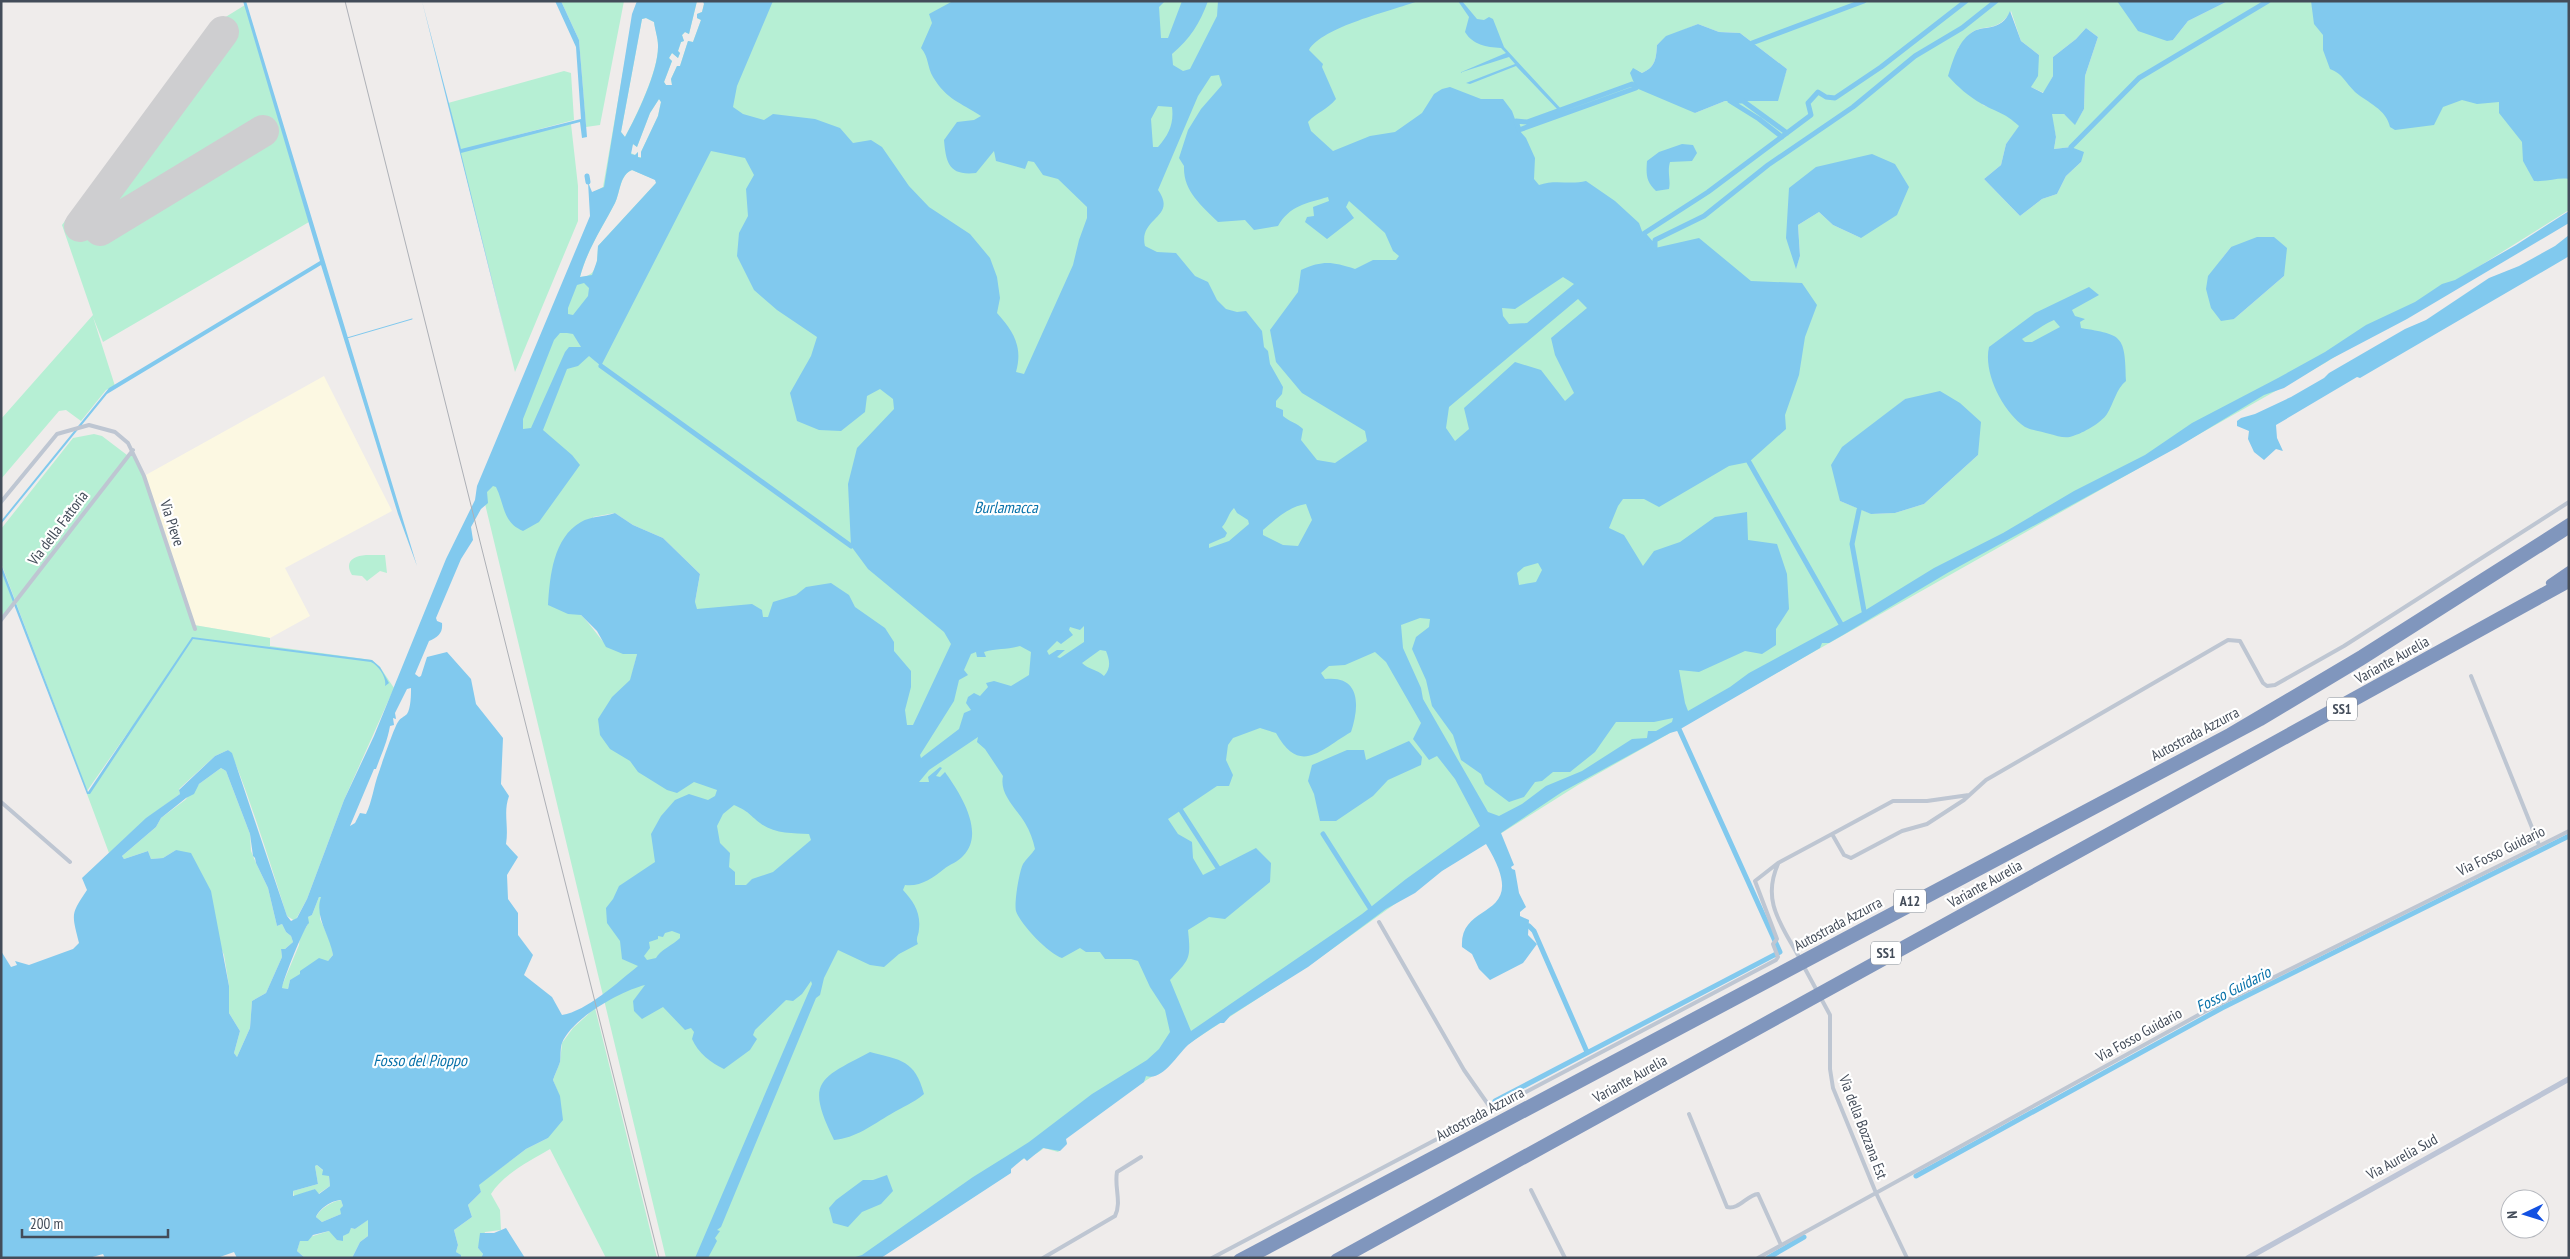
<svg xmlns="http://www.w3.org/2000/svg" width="2570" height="1259" font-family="'PT Sans Narrow',sans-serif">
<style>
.commercial{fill:#fcf8e2}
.green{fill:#b6efd4;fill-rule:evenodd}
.water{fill:#81c9ee;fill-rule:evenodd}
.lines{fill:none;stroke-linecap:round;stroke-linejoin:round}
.stream{stroke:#81c9ee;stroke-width:1}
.canal{stroke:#81c9ee;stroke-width:5}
.runway{stroke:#ceced0;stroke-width:32}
.street{stroke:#bec6d2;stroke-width:4}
.secondary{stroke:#bdc5d6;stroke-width:5.5}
.highway{stroke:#8096bd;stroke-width:8}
.rail{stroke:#adb0b6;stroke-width:1}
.labels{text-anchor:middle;stroke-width:4.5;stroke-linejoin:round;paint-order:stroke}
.shield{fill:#fff;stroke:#7b828b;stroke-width:1}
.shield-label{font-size:14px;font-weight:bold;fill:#434c59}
.street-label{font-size:15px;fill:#434c59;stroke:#fff}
.water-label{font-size:16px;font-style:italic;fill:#0771a9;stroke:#fff}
</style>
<rect width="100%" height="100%" fill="#efeceb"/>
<path class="commercial" d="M324 376 392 511 285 568 310 616 270 638 194 625 144 476Z"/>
<path class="green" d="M561 1H624L600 125 586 127 579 40Z
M697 1 689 34 685 32 682 35 684 41 681 42 678 51 680 53 678 58 672 53 669 58 672 61 664 82 666 85H672L671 79 677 66H680L688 41 693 42 701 20 697 18V14L702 12 704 4 703 1H2117L2173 40 2188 21 2228 1H2569V210L2325 363 1578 785 1441 871 1314 962 1185 1046 1164 1069 1126 1093 1064 1139 1067 1143 1058 1152 1044 1148C1033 1158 1021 1157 1010 1168V1173L880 1258H666L480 483 590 218V194L603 187 633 14ZM2011 11 2021 41 2039 55 2031 87 2044 93 2053 76V57L2076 39 2086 28 2098 37 2085 76 2084 109 2075 124 2064 114H2051L2056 137 2054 149 2071 147 2081 162 2066 176 2057 194 2042 199 2020 216 1984 179 2001 165 2006 144 2020 126 2005 113 1983 105 1958 48C1962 44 1966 37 1971 33 1984 23 1997 34 2011 11ZM646 18 654 22C655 29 658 38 658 45 659 69 637 115 625 137L621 132 642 19ZM1698 24 1719 32 1740 33 1787 69 1777 101H1725L1695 113 1636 69 1642 73C1656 67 1656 58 1657 45L1666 37ZM659 99 661 102 658 116 641 152V157H638V152L635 155 631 153V148L633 144 637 147 650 113ZM632 170 656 180V183L598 246C597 261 598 277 580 277 587 250 602 228 615 203 620 193 620 174 632 170ZM1789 188 1861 238 1833 225 1819 212 1798 225 1800 256 1796 268ZM2231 247 2284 276 2234 319 2220 261ZM1905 399 1978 455 1924 504 1895 513 1872 514 1840 501 1876 423ZM615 513 633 525 663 538 700 574 695 602 631 679 637 654C602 653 603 637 581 615L593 517Z
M245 5 309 222 103 342 93 317 115 386 106 390 81 421 66 410 59 411 1 479V419L93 315 62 225 211 26Z
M564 71 571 73 574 120 461 150 448 103Z
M571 124 578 186V221L515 372 460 151Z
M94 434 102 436 127 455 133 450 144 476 194 625 270 638V646L372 660 380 667 394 688 344 800 307 899 295 921 287 916C280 894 237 756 228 750L215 756 179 789 180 794 146 819 109 853 87 794 90 793 131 728 87 791 1 563V529L73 438Z
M366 555H385L387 573 380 571 367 581 362 576 352 575C344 562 353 556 366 555Z
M1 571 14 603 1 620Z
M221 768 226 771 250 834 251 851 256 863 268 888 277 926 282 924 286 932 291 936 293 942 285 949H281L282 957 266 993 252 1001 250 1028 237 1057 234 1053 240 1031 229 1013V986L224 955 176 850 163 858 151 859 148 851 124 859 122 856 156 827 161 818 185 800 199 784Z
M319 897H321L320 919 331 943 333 955 328 961H318L295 979 290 980 288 989 281 988 299 945 300 937 308 924V917L312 915Z
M595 1008 657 1258H606L550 1149C530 1161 503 1174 491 1194L500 1210 501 1230 485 1232 478 1248 483 1254 481 1258H461L460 1255 456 1252 458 1245 454 1230 472 1217 468 1205 481 1192 478 1185 526 1149 548 1138 559 1095 553 1080 560 1062 562 1043 573 1028Z
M317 1165 329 1176 330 1186 318 1194 315 1189 294 1197 293 1191 318 1184 315 1166Z
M341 1200 343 1206 341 1214 322 1222 316 1217C320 1209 332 1201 341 1200Z
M369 1219 368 1236 360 1242 352 1258H305L297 1251 300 1240 329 1231 343 1236 351 1228 355 1229Z"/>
<path class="water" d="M243 1H246L417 566 398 514 321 265 107 394 1 524V521L109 388 320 261Z
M422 1 461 149 581 119 576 47 555 1H561L579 40 587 137 582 138 580 122 461 153 511 357Z
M637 1H697L689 34 685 32 682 35 684 41 681 42 678 51 680 53 678 58 672 53 669 58 672 61 664 82 666 85H672L671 79 677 66H680L688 41 693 42 701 20 697 18V14L702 12 704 4 703 1H773L737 86 733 107 743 114 764 120 773 114 815 119 840 128 853 143 871 140 882 147 909 186 929 207 970 234 990 258 997 277 1000 298 997 313C1014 332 1023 347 1016 372L1024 374 1073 265 1079 240 1087 218V207L1058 179 1043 175 1034 162 1028 161 1025 169 996 161 994 151 976 173C949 176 946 163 944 140L957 122 974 120 981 116C960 102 947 100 933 77 927 67 929 57 921 48L932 23 929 14 953 1H1165L1159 7 1161 38H1168L1182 1H1208C1200 23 1190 39 1172 54L1173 65 1183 71 1190 69 1217 16 1218 1H1418C1391 11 1322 27 1309 50L1323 64 1322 67 1336 99C1327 110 1317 112 1308 122L1311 131 1333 151 1370 136 1395 132 1422 113 1434 94 1442 89 1450 87 1481 99H1503L1512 111 1519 130 1526 138 1535 158 1534 179 1539 185C1555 179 1570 185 1586 181L1615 201 1639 223 1643 234 1655 248 1699 238 1751 281 1802 283 1817 305 1805 337 1799 375 1785 415 1786 429 1749 462 1729 466 1659 507 1644 499H1623L1618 506 1609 528 1624 535 1643 566 1654 551 1680 542 1715 517 1747 512 1748 540 1777 544 1787 574 1789 609 1776 629V645L1762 654 1745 651 1699 672 1679 670 1685 703 1688 711 1730 687 1749 673 1864 611 1934 568 2003 533 2074 491 2145 455 2192 423 2278 378 2325 352 2366 325 2415 302 2442 284 2455 280 2516 245 2569 211V223L2407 319 2331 359 2284 388 2264 395 2178 447 1949 572 1843 635 1829 643H1822L1820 648 1677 731 1670 733 1562 792 1501 833 1514 865 1511 867 1512 869 1515 870 1519 893 1526 907 1520 912V916L1529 920 1528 935 1537 944 1523 963 1490 980 1479 969 1472 954 1462 947C1459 898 1534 923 1486 844L1442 871 1415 893 1386 909 1308 967 1230 1016 1224 1023H1220C1209 1030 1198 1037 1188 1045 1176 1056 1163 1081 1146 1076L1144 1082 1066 1139 1067 1144 1060 1151 1043 1148 1027 1161 1024 1158 1011 1169V1173L881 1258H852L862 1255 973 1177 1029 1142 1092 1094 1147 1060 1159 1049 1170 1032 1165 1010 1150 987 1138 961 1131 959H1105L1100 952H1086L1080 948 1062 958C1049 954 1020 924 1016 911 1014 903 1019 872 1023 864 1026 859 1032 854 1035 849 1033 840 1030 831 1025 823 1016 808 999 794 1003 776L985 749 977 742 978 737 929 770 919 782H929L928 777 940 767 942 768 936 776 940 777 945 772C960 793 986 833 963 856 958 862 950 864 944 869 933 878 920 887 905 885L903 890C913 901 921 912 919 929 919 935 915 938 918 944L899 954 884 967 870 965 838 950 824 978 820 995 816 998 721 1227 717 1230 720 1231 715 1238 717 1241 708 1258H695L812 984 811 981 802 994 793 1001 786 1000 755 1030 753 1035 757 1039 750 1050 724 1069C711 1063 698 1053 692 1039L694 1032 691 1028 685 1030 663 1007 642 1019 634 1011 633 1001 645 985C621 991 572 1018 562 1043 560 1048 561 1056 560 1062 558 1068 555 1074 553 1080L560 1096 563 1120 548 1138 526 1149 479 1185 481 1192 468 1205 472 1217 454 1230 458 1245 456 1252 461 1255V1258H352L360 1242 368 1236V1220L355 1229 351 1228 349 1233 343 1236V1241L337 1240 329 1231 313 1235 308 1241H300L297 1251 305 1258H237L234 1252 217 1258H105L103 1254 89 1258H1V951L11 967 17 965 15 961 29 965 73 949 79 943C72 914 70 915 87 890L82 878 146 818 180 794 179 790 215 756 228 750 232 753 287 916 291 921 297 918 307 899 344 800 374 736 446 559 475 500 477 486 590 216 588 182 592 192 604 187 632 14ZM646 18 654 22C655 30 658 38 658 45 659 70 637 115 625 137L621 132 642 19ZM1219 75 1222 85 1201 109 1188 130 1179 158 1184 166C1183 191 1201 205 1218 222L1245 220 1254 230 1278 226C1289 206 1307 203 1328 197L1329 201 1313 207 1314 216 1307 217 1305 222 1327 239 1354 218 1346 207 1349 201 1385 233 1393 251 1399 256 1396 260H1373L1355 269C1332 262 1324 260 1301 270L1298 292 1270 330 1276 362 1302 393 1365 431 1367 441 1335 463 1317 460 1301 440 1303 429C1297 423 1290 422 1283 416V410L1276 407V401L1282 394 1283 387 1270 364 1268 351 1264 347 1262 331 1246 311 1237 312 1226 309 1217 300 1208 282 1195 276 1176 253 1157 252 1145 246C1138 217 1178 218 1158 190L1198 96 1211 76ZM659 99 661 102 658 116 641 152V158L638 157V152L635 155 631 154 633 144 637 147 650 113ZM1158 106 1172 107C1174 124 1169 134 1158 147H1153L1151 119ZM711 151 745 158 754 175 746 189 748 216 739 233 737 256 754 290 777 310 817 337 811 356 790 393 797 421 819 430 841 431 865 412 867 396 880 389 893 399 894 409 857 448 848 484 851 546 868 569 944 632 951 644 913 725H907L905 710 911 687V671L894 651V642L885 628 855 607 849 595 831 583 806 587 796 595 773 602 768 617H763L762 610 752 604 697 609 695 602 700 574 663 538 633 525 615 513C604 517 591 516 581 522 553 538 550 576 548 605L568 614 581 615 597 631 606 647 623 654H637L630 680 612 697 598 719 600 735 610 749 630 761 638 772 667 790 677 793 694 782 717 790 715 796 708 800 689 794 675 800 661 816 651 834 655 862 619 886 613 899 606 908 607 923 620 941 622 959 638 966C618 982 587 1011 562 1015L552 997 524 975 533 955 518 935V913L508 899 507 875 518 857 506 844C509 826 503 812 509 796L501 784 503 738 476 704 471 679 447 652 427 657 421 676 419 677 415 674 429 641C438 637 443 633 442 623L437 621 436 618 461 559 473 540 471 527 481 509 488 503 487 492 493 486 496 487C505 505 502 522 523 531L539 522 580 465 572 455 543 430 567 369 578 366 589 356 601 366ZM632 170 655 180 656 183 598 246 597 261 592 275 580 277C587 250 602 228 615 203 620 193 620 174 632 170ZM1563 277 1574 284 1527 323 1509 324 1503 316 1502 308 1515 309ZM584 283 589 288 588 296 573 315 568 314V308L577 285ZM1578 299 1587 308 1551 338 1555 355 1574 393 1565 401 1541 370 1515 362 1464 408 1469 429 1455 441 1446 428 1449 407ZM567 333 573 334 581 347H569L565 352 531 428 523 429V419L554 340 560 333ZM1306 504 1312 520 1298 546 1283 545 1263 535V530C1277 518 1288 507 1306 504ZM1234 508 1237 513 1248 520 1249 524 1229 541 1209 548V544L1225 537 1227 533 1222 527C1228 520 1228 514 1234 508ZM1538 563 1542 570 1536 582 1519 585 1517 573 1524 567ZM1420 618 1430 619 1429 627 1416 637 1412 649 1426 680 1432 706 1453 735 1461 760 1481 774 1485 784 1509 802 1524 797 1535 782 1542 781 1553 772H1570L1595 752 1616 722H1654L1673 718 1672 722 1656 731H1648L1647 738 1632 739 1582 771 1546 786 1522 804 1499 816 1488 812 1423 699 1421 688 1403 648 1401 625ZM1084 626V642L1060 658 1057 657 1065 650H1057L1049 655 1047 651 1057 641 1061 644 1073 635 1069 630 1070 627 1080 630ZM1020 646 1031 652 1029 675 1011 686 994 681 986 683 988 687 980 696 974 693 968 697 966 703 971 710 964 713 959 729 921 758 920 755 954 701 959 680 968 675 964 670 971 654 976 652 977 657H986L984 652C997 648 1007 650 1020 646ZM1100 650 1106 651C1110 661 1111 668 1104 676 1097 669 1089 670 1082 663ZM1375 652 1386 662 1421 723 1413 739 1429 760 1437 756 1455 779 1480 826 1406 879 1362 914 1191 1031 1170 980C1190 959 1191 959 1188 930L1209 917 1225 919 1270 882 1271 863 1256 848 1203 875 1193 858 1192 842 1178 834 1168 819 1217 786H1229L1233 775 1226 760 1228 745 1233 738 1260 728 1276 733C1300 776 1320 750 1351 732 1359 708 1362 675 1325 679L1321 673 1329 666 1345 665ZM411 688C411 694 411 708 407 714 404 717 400 718 398 722 394 728 382 763 379 772 374 785 372 802 366 814L360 813 355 823 350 826 374 769H376C381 755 387 743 390 726L394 725 393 718 396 719 395 713 407 689ZM221 768 226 771 250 834 253 856 255 858 256 863 268 888 277 926 282 924 286 932 291 936 293 942 285 949H281L282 957 266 993 252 1001 250 1028 237 1057 234 1053 240 1031 229 1013V986L211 891 191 853 176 850 163 858 151 859 148 851 124 859 122 856 156 827 161 818 186 798 194 794 199 784ZM734 805C750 812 748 814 760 823 774 834 793 833 809 834L811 840 773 872 752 879 746 885H735V872L729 867 730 853 720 843 717 826 723 814ZM319 897H321C314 917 330 935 333 955L328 961 319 958 300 971V974L290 980 288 989 282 988C283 980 304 927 309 923L308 917 312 915ZM672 931 680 934V938C673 945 660 950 656 958L647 960 644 956 650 948 649 942 658 939V936L663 937 665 933ZM317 1165 323 1170 322 1175 329 1176 330 1186 319 1194 315 1189 293 1196V1191L318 1184 315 1166ZM341 1200 343 1206 340 1209 341 1214 322 1222 316 1217C319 1209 332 1200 341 1200Z
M1458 1H1462L1477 19 1484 20 1489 17 1493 19 1504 47 1562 110 1559 111 1516 66 1470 84 1466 83 1515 64 1509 57 1459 73 1506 53 1501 48C1486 47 1473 45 1465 32L1469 17Z
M2117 1H2228L2188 21 2173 40 2167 41 2138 31Z
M2311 1H2569V179C2558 177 2548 182 2534 181L2523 161 2522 142 2499 113V102L2477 104 2462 100 2443 107 2434 125 2395 130 2390 127C2386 109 2368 103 2355 92 2345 82 2343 74 2330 69L2323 50V35L2314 24Z
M2010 11 2021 41 2039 55 2038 76 2031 87 2043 93 2053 76V57L2076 39 2086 28 2098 37 2085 76 2084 109 2075 125 2064 114H2052L2056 137 2054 149 2071 147 2084 152 2081 162 2066 176 2057 194 2042 199 2020 216 1984 179 2001 165 2006 144 2019 126C2004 112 1998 113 1982 104 1968 96 1958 87 1948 76 1953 61 1957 43 1971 33 1983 24 2001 33 2010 11Z
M1698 24 1719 32 1740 33 1787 69 1778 101H1725L1695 113 1636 88 1630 73 1633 68 1642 73C1656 67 1656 58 1657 45L1666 36Z
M1682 144 1693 145 1697 153 1692 161 1670 162C1667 172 1671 180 1669 189L1656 191C1646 182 1646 174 1647 161L1659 152Z
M1872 154 1895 164 1909 187 1897 215 1861 238 1833 225 1819 212 1798 225 1800 256 1796 269 1786 238 1789 188 1816 167Z
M2569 235V256L2566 258 2360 378 2357 377 2276 425 2277 438 2283 451 2276 449 2264 460 2254 452 2248 439 2249 431 2237 426V421L2241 418 2255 414 2291 397 2324 378 2329 373 2405 329 2426 320 2489 278 2519 266 2555 246Z
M2257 237H2274L2287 248 2284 276 2234 319 2221 321 2211 308 2206 289 2208 276 2231 247Z
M2089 287 2099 295 2072 310 2075 316 2085 319 2080 322 2081 328C2123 335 2125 335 2126 381 2116 389 2114 403 2107 414 2101 423 2083 433 2073 436 2066 439 2057 436 2050 434 2043 432 2031 430 2025 427 2003 412 1983 373 1989 347L2035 313ZM2054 320 2060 327 2032 342H2025L2022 339C2033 333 2042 325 2054 320Z
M1940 391 1960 403 1981 422 1978 455 1924 504 1895 513 1871 514 1840 501 1831 465 1842 447 1905 399Z
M1 564 88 792 192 637 372 660 380 667 389 683 385 686C387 678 379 666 371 662L193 639 90 794H87L1 571Z
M1409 741 1422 757 1421 765 1388 780 1373 796 1336 821H1320L1314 794 1308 781 1312 765 1347 750H1364L1366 760Z
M870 1052C901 1060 915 1060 924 1094 912 1104 904 1106 891 1114 872 1125 856 1138 834 1140 805 1081 819 1079 870 1052Z
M887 1175 893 1191 881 1204 862 1212 848 1227 833 1223 829 1208 836 1200 863 1180H873Z
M506 1228 525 1258H481L483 1254 478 1248 480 1233H494Z"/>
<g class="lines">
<path class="stream" d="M347 338 412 319"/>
<path class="canal" d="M1966 1 1881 67 1835 98 1826 97 1818 92 1808 103 1811 115 1708 192 1643 234 1655 248V240L1704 216 1768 165 1853 107 1915 56 1962 28 1996 1
M1752 43 1864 1
M1632 84 1636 88 1519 130 1516 121 1527 122Z
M1782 137 1759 119 1730 101H1743L1787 133
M2071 147 2139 78 2268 1
M587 176 588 182
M601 366 851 546
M1749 462 1841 624
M1859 510 1852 544 1864 611
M1180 809 1218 868
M1323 834 1370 908
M1529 926 1534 931 1587 1052
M1495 1101 1780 952 1679 729
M1916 1176 2222 1008 2569 836
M1768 1258 1804 1237"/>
<path class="runway" d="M80 226 223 32
M100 230 263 131"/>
<path class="street" d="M1 502 57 434 89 425 115 432 128 443 144 476 195 629
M1 620 133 450
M2471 676 2539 845
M1 802 70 862
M1832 834 1893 801H1927L1969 795
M1778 864C1761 902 1782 925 1800 959
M1803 965 1830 1015V1069L1833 1088 1876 1193 1907 1258
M1492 1110 1776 960 1778 957 1773 944 1777 939 1755 881 1778 863 1832 834 1844 855 1851 858 1902 831 1927 824 1964 800 1986 780 2228 640 2240 641 2263 683 2267 686 2275 685 2344 646 2569 502
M1689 1114 1727 1207C1739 1210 1747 1195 1758 1194L1781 1245
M1531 1190 1565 1258
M1043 1258 1115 1216C1122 1202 1114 1187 1117 1172L1141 1157
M1212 1258 1492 1110 1464 1070 1379 922
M1758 1258 2202 1013 2569 831"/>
<path class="secondary" d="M2248 1258 2569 1079"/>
<path class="highway" d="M2550 583 2569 570
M1238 1258 2229 732 2361 654 2569 522
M1253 1258 2261 722 2361 662 2569 530
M1335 1258 2569 577
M1347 1258 2569 584"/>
<path class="rail" d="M345 1 659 1258"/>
</g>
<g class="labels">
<g class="shield">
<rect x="2327" y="697.5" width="30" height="23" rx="4"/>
<rect x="1894" y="889.5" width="32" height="23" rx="4"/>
<rect x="1871" y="941.5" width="30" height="23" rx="4"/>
</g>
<g class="shield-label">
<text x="2342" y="714">SS1</text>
<text x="1910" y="906">A12</text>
<text x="1886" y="958">SS1</text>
</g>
<g class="street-label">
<text transform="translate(172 523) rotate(72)" y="5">Via Pieve</text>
<text transform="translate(58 528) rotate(-53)" y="5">Via della Fattoria</text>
<text transform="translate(2392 660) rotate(-29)" y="5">Variante Aurelia</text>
<text transform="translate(2195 734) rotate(-28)" y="5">Autostrada Azzurra</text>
<text transform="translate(2501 851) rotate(-26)" y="5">Via Fosso Guidario</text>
<text transform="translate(1985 884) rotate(-29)" y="5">Variante Aurelia</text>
<text transform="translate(1838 924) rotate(-28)" y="5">Autostrada Azzurra</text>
<text transform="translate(2139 1035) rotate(-29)" y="5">Via Fosso Guidario</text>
<text transform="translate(1630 1079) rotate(-29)" y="5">Variante Aurelia</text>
<text transform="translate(1480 1114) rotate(-28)" y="5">Autostrada Azzurra</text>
<text transform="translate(1863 1127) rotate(69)" y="5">Via della Bozzana Est</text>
<text transform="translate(2402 1157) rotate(-29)" y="5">Via Aurelia Sud</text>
</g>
<g class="water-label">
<text x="1006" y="513">Burlamacca</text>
<text transform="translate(2233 989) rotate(-27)" y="6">Fosso Guidario</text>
<text x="420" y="1066">Fosso del Pioppo</text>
</g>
</g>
<rect width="2570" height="1259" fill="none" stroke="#434c59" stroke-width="5"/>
<g transform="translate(2525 1214) rotate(266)"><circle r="24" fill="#ffffff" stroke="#b4b7bd"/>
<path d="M0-4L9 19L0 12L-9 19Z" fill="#1251e2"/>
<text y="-8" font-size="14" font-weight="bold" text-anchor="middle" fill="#434c59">N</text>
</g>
<path d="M22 1229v8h146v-8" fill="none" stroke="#434c59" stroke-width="2.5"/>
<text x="30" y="1229" font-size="15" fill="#434c59" stroke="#ffffff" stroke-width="4" paint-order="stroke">200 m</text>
</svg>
